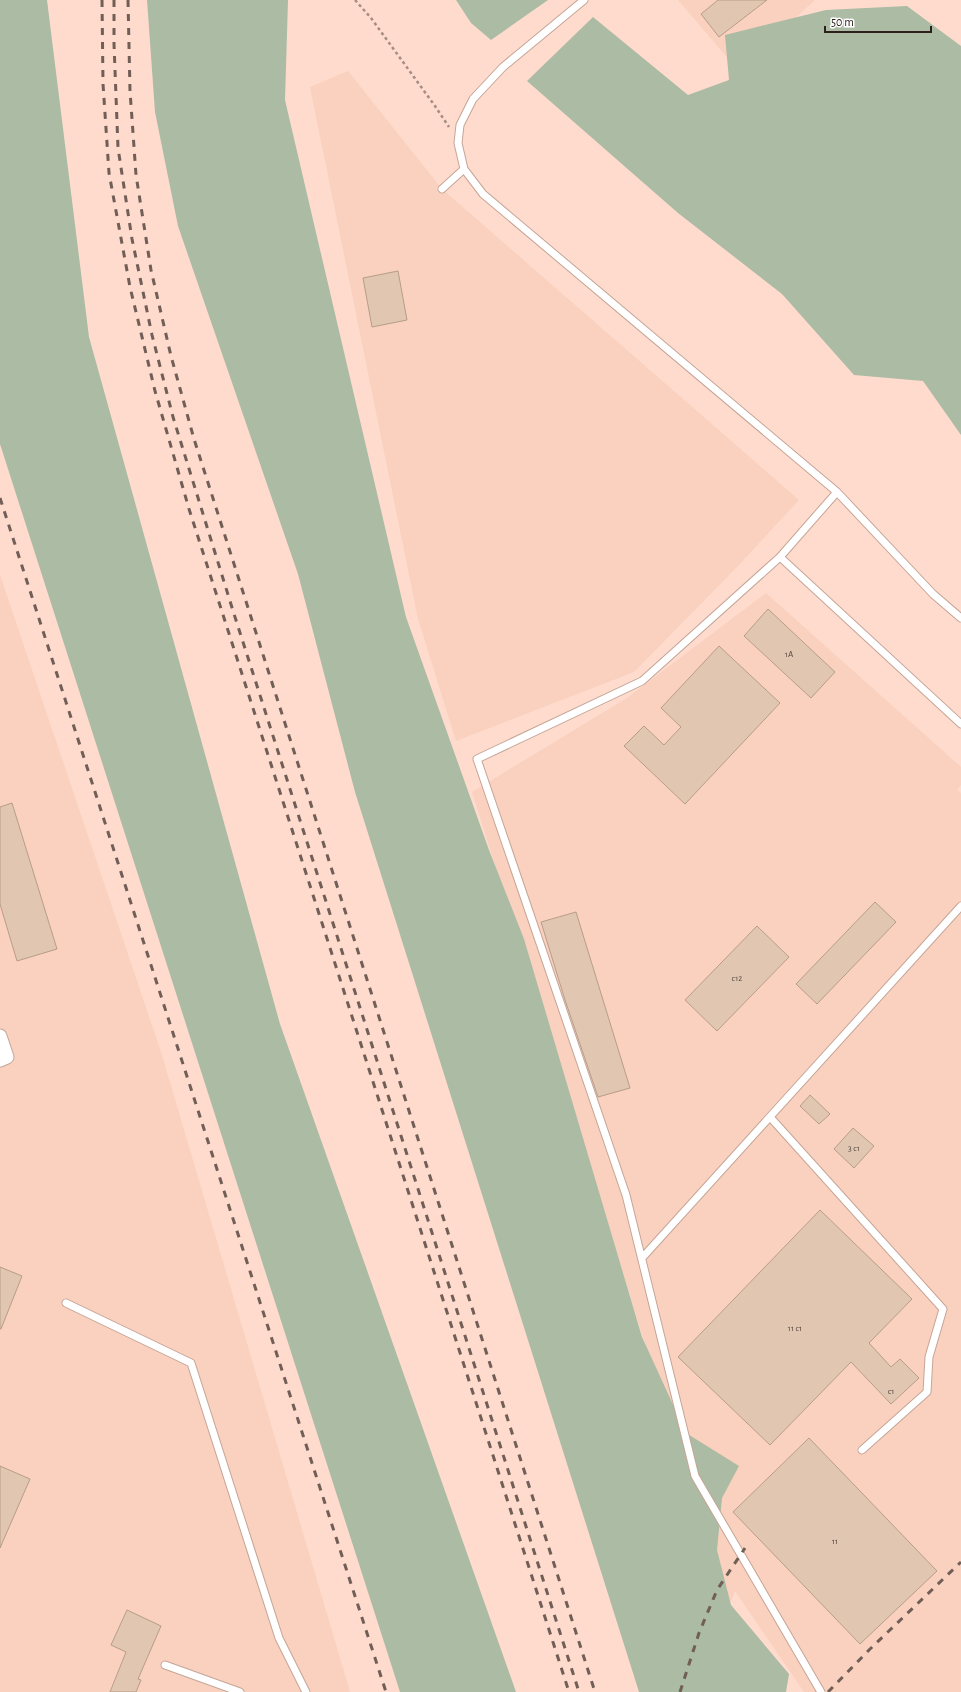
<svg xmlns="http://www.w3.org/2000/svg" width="961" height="1692" font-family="'Alegreya Sans',sans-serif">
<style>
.built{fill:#fad0be}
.green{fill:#abbba4}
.building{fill:#e1c7b2;stroke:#b79d88}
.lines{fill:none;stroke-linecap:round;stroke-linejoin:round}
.service-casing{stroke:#c5a597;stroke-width:9}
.minor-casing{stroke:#c5a597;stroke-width:15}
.path{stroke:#a68d83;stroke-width:2.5;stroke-dasharray:3 3;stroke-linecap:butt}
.service{stroke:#fff;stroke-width:7}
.minor{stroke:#fff;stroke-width:13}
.rail{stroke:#715e56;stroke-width:3;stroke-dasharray:7 7;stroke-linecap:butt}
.labels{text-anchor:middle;stroke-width:3;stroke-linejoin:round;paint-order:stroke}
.number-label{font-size:9px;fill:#594a41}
</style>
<rect width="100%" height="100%" fill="#fedbcd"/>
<path class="built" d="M678 0H815L738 70Z
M348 71 442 189 799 500 737 567 634 672 456 741 418 619 310 87Z
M0 575 161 1052 350 1692H0Z
M766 593 961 767V785L957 790 961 793V1692H804L735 1591 715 1642 705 1535 472 792 627 698Z"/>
<path class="green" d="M0 0H47L89 337 280 1024 516 1692H400L0 444Z
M147 0H288L285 100 406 617 489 850 524 939 642 1337 686 1433 739 1466 722 1498 717 1550 731 1605 789 1674 786 1692H639L355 792 298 574 178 226 155 112Z
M456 0H548L491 40 471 23Z
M907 6 961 46V435L923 381 854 375 782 294 678 213 527 81 593 17 688 95 729 80 725 35 826 10Z"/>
<path class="building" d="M718 0H767L719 37 701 14Z
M398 271 407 320 372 327 363 278Z
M768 609 835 672 811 698 744 636Z
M719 646 780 703 685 804 624 746 644 726 664 745 681 727 661 708Z
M12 803 57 949 17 961 0 904V807Z
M875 902 896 922 817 1004 796 984Z
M576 912 630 1088 598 1097 565 1000 541 922Z
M757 926 789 957 717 1031 685 1000Z
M810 1095 830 1114 819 1124 800 1106Z
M853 1128 874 1146 854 1168 834 1149Z
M820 1210 912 1299 869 1343 891 1367 900 1359 919 1378 891 1404 851 1362 770 1445 678 1357Z
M0 1267 22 1276 1 1329H0Z
M809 1438 937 1571 860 1644 733 1512Z
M0 1466 30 1479 0 1548Z
M127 1610 161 1626 138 1679 141 1680 136 1692H110L126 1652 111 1645Z"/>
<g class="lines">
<g class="service-casing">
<path id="service" d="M584 0 503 67 473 99 460 125 458 143 464 169 483 194 837 492 780 557
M442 189 464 169
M837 492 933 594 961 618
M770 1117 943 1309 929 1357 927 1392 862 1450
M642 1258 961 906
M66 1303 191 1363 279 1638 306 1692
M165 1665 240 1692
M821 1692 695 1476 626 1195 477 759 642 681 780 557 961 724"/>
</g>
<g class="minor-casing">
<path id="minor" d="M0 1036 7 1057 0 1060"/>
</g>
<path class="path" d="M355 0 371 18 435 106 449 127"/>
<use href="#service" class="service"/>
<use href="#minor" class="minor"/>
<path class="rail" d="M102 0 103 84 109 173 130 287 155 391 189 509 569 1692
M114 0V44L118 148 132 239 152 335 173 417 234 614 579 1692
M128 0 130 91 136 175 151 270 171 356 194 439 595 1692
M0 498 386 1692
M680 1692 699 1633 717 1590 745 1548
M828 1692 869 1650 961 1562"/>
</g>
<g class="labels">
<g class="number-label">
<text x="789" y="657">1А</text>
<text x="737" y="981">с12</text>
<text x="854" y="1151">3 с1</text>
<text x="795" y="1331">11 с1</text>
<text x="891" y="1394">с1</text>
<text x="835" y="1544">11</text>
</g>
</g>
<path d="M825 26v6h106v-6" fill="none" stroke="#2c201b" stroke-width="2"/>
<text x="831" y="26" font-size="12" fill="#2c201b" stroke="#ffffff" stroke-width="3" paint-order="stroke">50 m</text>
</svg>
